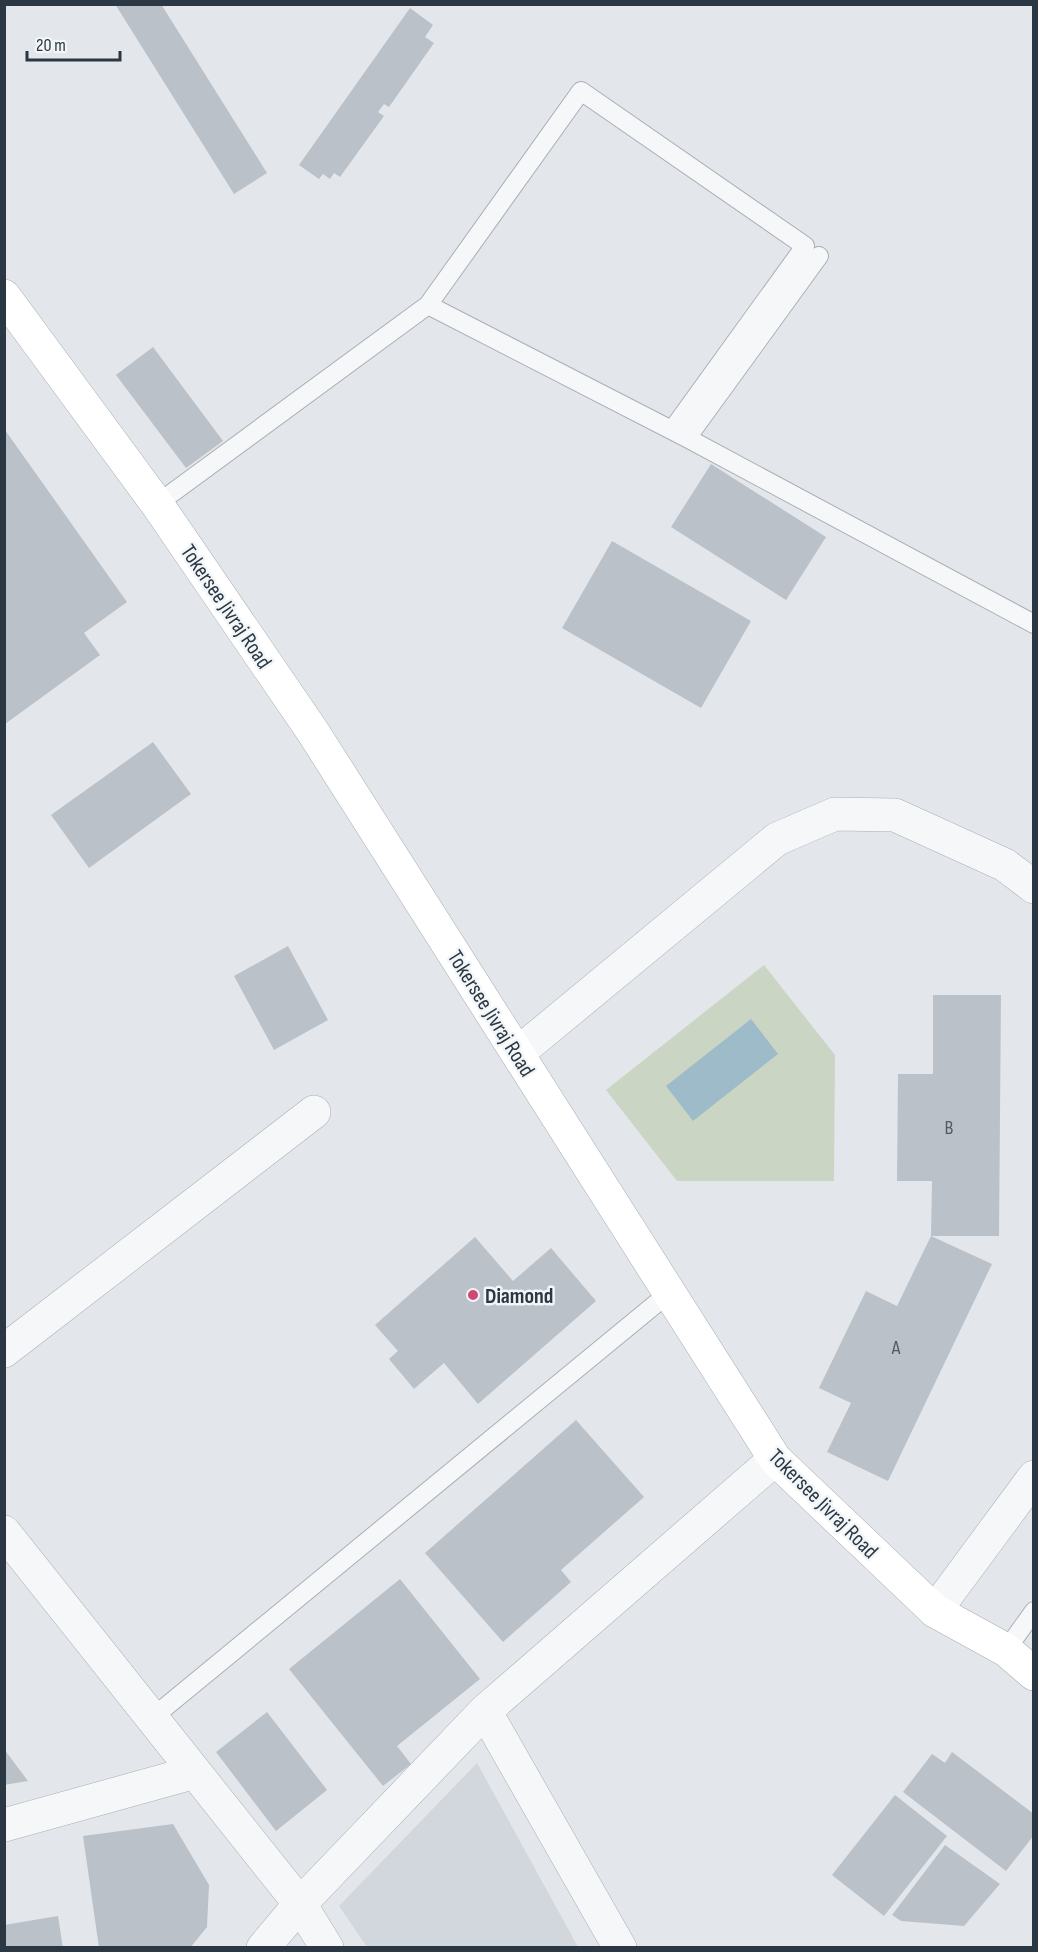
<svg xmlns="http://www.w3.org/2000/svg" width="1038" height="1952" font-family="'Sofia Sans Condensed',sans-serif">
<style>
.built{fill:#d1d7dd}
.green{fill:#cbd5c4}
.water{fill:#9ebbca}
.building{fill:#bac1c8}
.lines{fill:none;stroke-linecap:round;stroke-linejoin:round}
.lane-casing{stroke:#a8afb5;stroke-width:20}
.street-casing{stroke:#a8afb5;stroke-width:34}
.secondary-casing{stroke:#a8afb5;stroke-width:34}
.lane{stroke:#f6f7f9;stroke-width:18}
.street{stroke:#f6f7f9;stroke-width:33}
.secondary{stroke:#fff;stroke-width:33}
.poi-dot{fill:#ce4a74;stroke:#f3f6f8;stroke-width:2}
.labels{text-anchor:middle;stroke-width:5;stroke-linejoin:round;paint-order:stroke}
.number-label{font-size:20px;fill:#4f5a64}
.street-label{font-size:22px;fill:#2b3843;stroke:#f3f6f8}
.poi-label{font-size:22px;font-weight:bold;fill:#2b3843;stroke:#f3f6f8;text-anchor:start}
</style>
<rect width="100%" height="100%" fill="#e3e7eb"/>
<path class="built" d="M477 1763 578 1947H367L339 1906Z"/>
<path class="green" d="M764 965 835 1055 834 1181H677L606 1090Z"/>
<path class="water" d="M751 1019 778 1054 693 1121 666 1086Z"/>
<path class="building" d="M115 4H161L267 173 234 194Z
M410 8 433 25 425 37 434 43 389 107 384 104 378 112 384 116 340 177 334 173 330 179 323 174 319 179 299 165Z
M153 347 223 441 186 468 116 375Z
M5 430 127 602 84 633 100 655 5 724Z
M711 464 826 537 786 600 671 527Z
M612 541 751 621 701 708 562 628Z
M153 742 191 794 89 868 51 815Z
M288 946 328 1020 274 1050 234 976Z
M933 995H1001L999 1236H931L932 1181H897L898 1074H933Z
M931 1236 992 1264 888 1481 827 1452 851 1403 819 1388 866 1291 897 1306Z
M475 1237 513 1281 551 1248 596 1301 478 1404 444 1363 414 1389 389 1359 398 1351 375 1325Z
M576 1420 644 1497 561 1570 571 1582 503 1642 425 1553Z
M400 1579 480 1679 397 1746 411 1764 383 1786 289 1669Z
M267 1712 327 1790 276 1831 216 1752Z
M4 1749 28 1781 4 1785Z
M952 1752 1034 1814V1835L1006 1871 903 1792 932 1754 945 1763Z
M895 1795 947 1836 884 1916 832 1875Z
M173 1824 209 1885 207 1927 190 1948H99L83 1836Z
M945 1845 1000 1884 964 1926 901 1921 892 1915Z
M58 1916 63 1948H4V1925Z"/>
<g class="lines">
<g class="lane-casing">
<path id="lane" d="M428 305 581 91 805 246 672 430
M687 438 819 256
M157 504 428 305 687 438 1034 624
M1006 1650 1034 1611
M152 1718 669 1293"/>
</g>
<g class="street-casing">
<path id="street" d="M518 1053 777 839 835 814 895 815 1005 865 1034 887
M4 1351 314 1112
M4 1532 300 1904 327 1948
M935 1611 1034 1477
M485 1711 620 1948
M4 1825 195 1772
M263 1948 300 1904 485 1711 775 1459"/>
</g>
<g class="secondary-casing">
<path id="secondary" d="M4 296 157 504 313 732 775 1459 935 1611 1006 1650 1034 1674"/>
</g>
<use href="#lane" class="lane"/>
<use href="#street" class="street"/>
<use href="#secondary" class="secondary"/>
</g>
<circle class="poi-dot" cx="473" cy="1295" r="6"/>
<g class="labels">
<g class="number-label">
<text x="949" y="1134">B</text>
<text x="896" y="1354">A</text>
</g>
<g class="street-label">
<text transform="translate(227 606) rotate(56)" y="8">Tokersee Jivraj Road</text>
<text transform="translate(492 1013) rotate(58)" y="8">Tokersee Jivraj Road</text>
<text transform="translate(824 1503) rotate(45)" y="8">Tokersee Jivraj Road</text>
</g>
<g class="poi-label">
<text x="485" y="1303">Diamond</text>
</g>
</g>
<rect width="1038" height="1952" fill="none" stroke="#2b3843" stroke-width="12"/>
<path d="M27 51v9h93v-9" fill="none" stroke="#2b3843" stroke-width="3"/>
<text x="36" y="51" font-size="18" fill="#2b3843" stroke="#f3f6f8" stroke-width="4.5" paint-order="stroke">20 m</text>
</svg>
